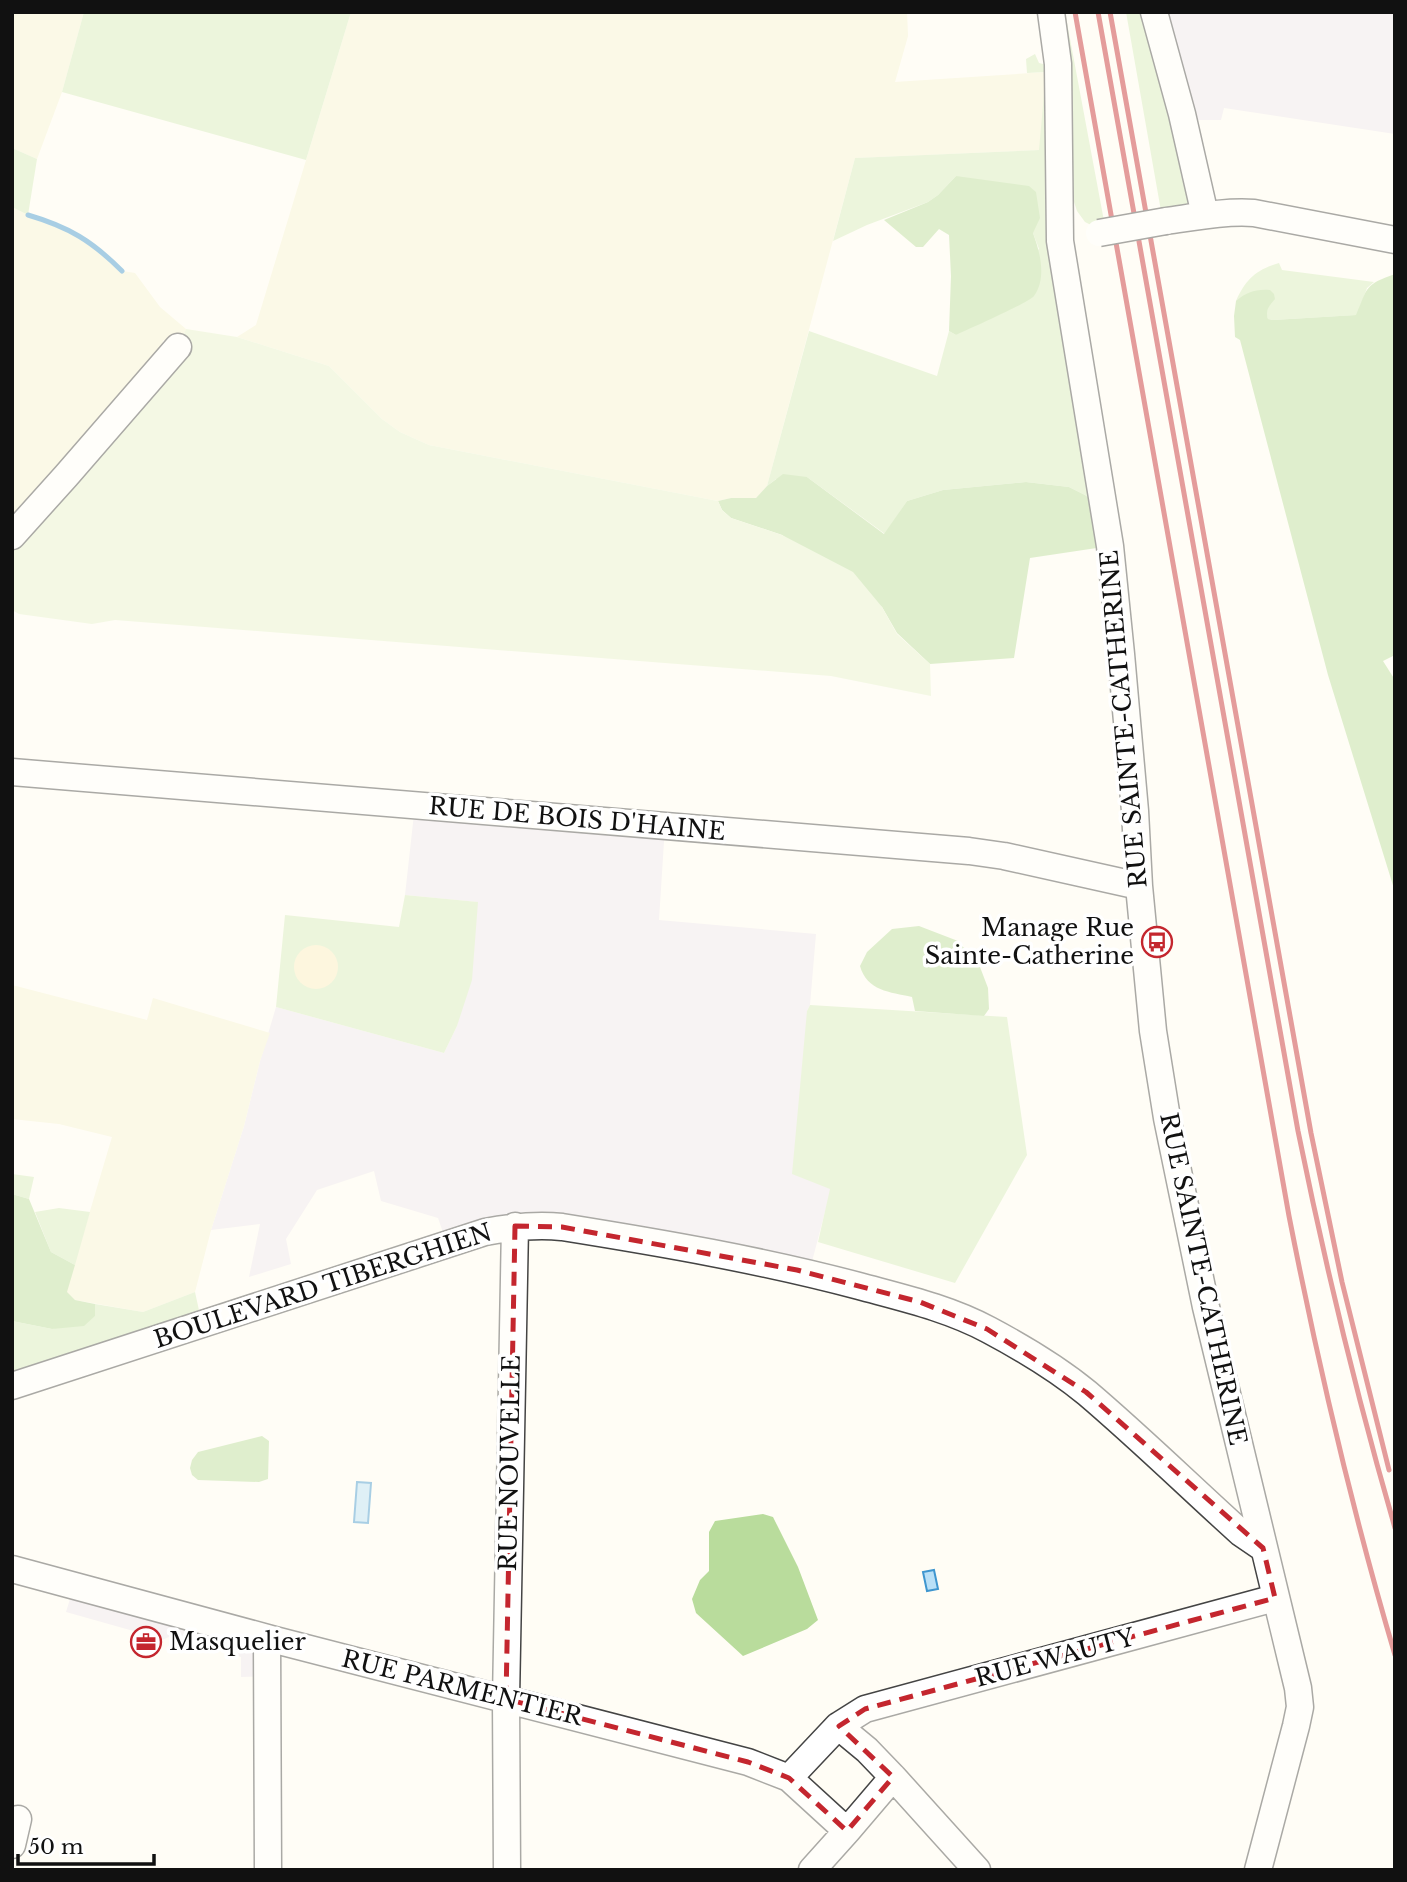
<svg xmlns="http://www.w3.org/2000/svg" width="1407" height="1882" font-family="'Libre Baskerville',serif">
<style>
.industrial{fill:#eee6ef}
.farmland{fill:#f6f3d4}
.green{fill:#d5ebbd}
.forest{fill:#b9dc9c}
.sand{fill:#fbeec1}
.pitch{fill:#e6f2cf}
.water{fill:#b9e0f7;stroke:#3f96cf;stroke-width:2}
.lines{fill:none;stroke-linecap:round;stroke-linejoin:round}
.stream{stroke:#3f96cf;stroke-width:5}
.minor-casing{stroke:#444;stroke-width:29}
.minor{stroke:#fff;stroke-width:26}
.rail{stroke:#c4262e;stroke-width:5}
.minor-bridge-casing{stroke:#444;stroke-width:29;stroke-linecap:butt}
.minor-bridge{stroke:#fff;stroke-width:26}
.marked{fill:none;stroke:#c4262e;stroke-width:5;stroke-dasharray:14 9;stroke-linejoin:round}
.labels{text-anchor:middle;stroke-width:7;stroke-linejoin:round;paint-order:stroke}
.street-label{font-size:24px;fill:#111;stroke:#fff}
.poi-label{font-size:24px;fill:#111;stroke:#fff;text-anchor:end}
</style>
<rect width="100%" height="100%" fill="#fffdf5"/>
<path class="industrial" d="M1160 12H1395V134L1224 108 1221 120H1191Z
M415 805 665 826 659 920 816 934 810 1005 807 1011 831 1189 809 1273 570 1228 447 1244 438 1218 381 1201 374 1171 317 1190 286 1239 291 1264 249 1277 260 1224 211 1230 244 1126 260 1061 276 1007 444 1053 457 1026 477 902 405 895Z
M74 1586 267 1638 268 1676 241 1677V1657L169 1637 162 1640 148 1636V1631L138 1628 137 1632 66 1612Z"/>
<path class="farmland" d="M12 12H84L62 92 37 159 12 148Z
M351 12H907L908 36 895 82 1047 72 1040 150 855 158 767 486 756 498H731L718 501 429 445 400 432 382 419 329 366 237 337 256 325Z
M12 207 28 215 72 231 97 248 122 271 135 273 160 307 186 329 183 337 168 344 163 340 160 368 12 518Z
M12 985 147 1020 153 998 270 1033 260 1061 244 1126 211 1230 195 1292 143 1312 75 1300 66 1292 112 1137 59 1124 12 1119Z"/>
<path class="green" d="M84 12H351L306 160 62 92Z
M1051 12H1065L1104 221 1095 227 1085 222 1077 211 1059 157 1104 508 1085 495 1069 487 1026 482 943 490 907 501 885 534 807 477 776 479 767 486 809 331 937 376 949 331 956 335 1039 249 1033 233 956 176 938 195 928 202 867 225 833 241 855 158 1039 150 1046 72 1027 73 1026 59 1035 54 1039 63 1047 65Z
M1126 12H1154L1205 215 1161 211Z
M12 148 37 159 28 215 12 207Z
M1279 263 1282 270 1374 282 1367 288 1357 315 1273 320 1268 319 1266 313 1268 307 1236 301C1246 279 1256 270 1279 263Z
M405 895 478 902 472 980 457 1026 444 1053 276 1007 285 915 399 927Z
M810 1005 1007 1017 1027 1155 955 1283 818 1242 830 1189 792 1174 807 1011Z
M12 1174 34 1177 29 1199 12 1194Z
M59 1208 90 1212 75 1265 51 1252 35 1212Z
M195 1292 202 1324 12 1386V1321L52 1329 95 1316V1304L143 1312Z"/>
<path class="forest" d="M956 176 1029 186 1036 192 1040 218 1033 233C1040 252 1047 278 1034 296 1028 303 969 329 956 335L949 331 951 276 949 235 939 229 923 247H916L884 220 928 202 938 195Z
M1395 274V655L1383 661 1395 680V892L1328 675 1240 340 1235 337 1234 316 1236 301C1247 292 1255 289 1270 290L1274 294 1275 299C1269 306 1265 310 1268 319L1273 320 1356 315C1368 287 1364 285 1395 274Z
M783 474 807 477 884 534 907 501 943 490 1026 482 1069 487 1085 495 1104 508 1110 546 1030 558 1014 658 930 664 897 633 882 607 782 535 731 518 722 510 718 501 731 498H756L767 486Z
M919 926 958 941 980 967 988 988 989 1009 984 1016 915 1011 912 997C890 992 867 991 860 966L867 952 892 929Z
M12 1194 29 1199 51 1252 75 1265 67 1292 75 1300 95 1304V1316L84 1326 52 1329 12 1321Z
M262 1436 269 1441 268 1479 259 1482 198 1480 192 1475 190 1468 192 1460 198 1452Z
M763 1514 773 1517 798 1567 818 1620 807 1629 743 1656 696 1613 692 1599 700 1580 709 1571V1532L715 1521Z"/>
<path class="sand" d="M294 967a22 22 0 1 1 44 0a22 22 0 1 1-44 0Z"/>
<path class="pitch" d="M186 329 237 337 329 366 382 419 400 432 429 445 718 501 722 510 731 518 782 535 853 572 882 607 897 634 930 664 931 696 831 676 115 620 92 624 19 614 12 610V536L178 347Z"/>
<path class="water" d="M357 1482 371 1483 368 1523 354 1522Z
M934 1570 938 1589 927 1591 923 1572Z"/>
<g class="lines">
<path class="stream" d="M28 215C69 227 92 241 122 271"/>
<g class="minor-casing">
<path id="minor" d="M1051 12 1058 64 1060 241 1110 546 1121 654 1135 811 1139 886 1153 1031 1167 1118 1206 1307 1298 1688 1300 1707 1296 1726 1258 1870
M1154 12 1182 114 1205 215
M1166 221C1195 217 1224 211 1254 213L1395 240
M12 536 66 476 178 347
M12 772 969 851 1004 856 1139 886
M12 1386 485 1232C511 1227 535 1224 562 1227 662 1243 761 1260 859 1286 903 1298 948 1308 989 1330 1021 1347 1059 1370 1087 1393 1140 1438 1190 1487 1241 1533L1263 1548
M12 1569 275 1640 748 1762 789 1778 847 1831 893 1777 977 1870
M267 1638 268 1870
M838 1726 867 1750 893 1777
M789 1778 838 1726 865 1709 1275 1598
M12 1845 18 1819
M507 1870 506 1699 515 1226
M812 1870 847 1831"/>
</g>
<use href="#minor" class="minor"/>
<path class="rail" d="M1075 12 1289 1216C1318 1364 1352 1510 1395 1655
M1098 12 1298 1131C1325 1264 1357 1397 1395 1528
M1110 12 1311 1133 1342 1282 1389 1470"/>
<g class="minor-bridge-casing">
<path id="minor-bridge" d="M1099 233 1166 221"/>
</g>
<use href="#minor-bridge" class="minor-bridge"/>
</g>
<path d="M0 0H1407V1882H0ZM515 1226 562 1227 797 1270 920 1302 987 1329 1086 1392 1263 1548 1275 1598 865 1709 839 1726 893 1777 847 1831 789 1778 748 1762 506 1699Z" fill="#fffdf5" fill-opacity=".55" fill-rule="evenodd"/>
<path class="marked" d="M515 1226 562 1227 797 1270 920 1302 987 1329 1086 1392 1263 1548 1275 1598 865 1709 839 1726 893 1777 847 1831 789 1778 748 1762 506 1699Z"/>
<defs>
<g id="bus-ring" transform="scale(1.575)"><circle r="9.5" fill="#fff" stroke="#c4262e" stroke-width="1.5"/><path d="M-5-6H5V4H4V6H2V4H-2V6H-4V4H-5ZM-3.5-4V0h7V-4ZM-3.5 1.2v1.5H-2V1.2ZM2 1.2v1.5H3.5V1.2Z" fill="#c4262e"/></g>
<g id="office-ring" transform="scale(1.575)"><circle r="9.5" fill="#fff" stroke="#c4262e" stroke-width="1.5"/><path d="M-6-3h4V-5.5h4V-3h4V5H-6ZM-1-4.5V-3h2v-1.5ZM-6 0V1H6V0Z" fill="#c4262e"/></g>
</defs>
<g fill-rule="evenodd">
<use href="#bus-ring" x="1157" y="942"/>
<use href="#office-ring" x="146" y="1642"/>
</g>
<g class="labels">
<g class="street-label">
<text transform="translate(1124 719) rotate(-95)" y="8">RUE SAINTE-CATHERINE</text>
<text transform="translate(577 819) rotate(5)" y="8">RUE DE BOIS D'HAINE</text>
<text transform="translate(1203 1279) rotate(78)" y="8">RUE SAINTE-CATHERINE</text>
<text transform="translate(323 1286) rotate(-18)" y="8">BOULEVARD TIBERGHIEN</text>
<text transform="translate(510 1463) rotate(-89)" y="8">RUE NOUVELLE</text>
<text transform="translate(1055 1658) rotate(-15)" y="8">RUE WAUTY</text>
<text transform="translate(462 1688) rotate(14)" y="8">RUE PARMENTIER</text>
</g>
<g class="poi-label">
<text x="1134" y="936">Manage Rue<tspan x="1134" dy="28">Sainte-Catherine</tspan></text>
<text x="169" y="1650" text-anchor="start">Masquelier</text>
</g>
</g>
<rect width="1407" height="1882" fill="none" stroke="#111111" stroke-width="28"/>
<path d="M18 1854v10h136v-10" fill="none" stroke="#111111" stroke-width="3.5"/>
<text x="28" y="1854" font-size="21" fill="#111111" stroke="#ffffff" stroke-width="5" paint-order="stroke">50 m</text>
</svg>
